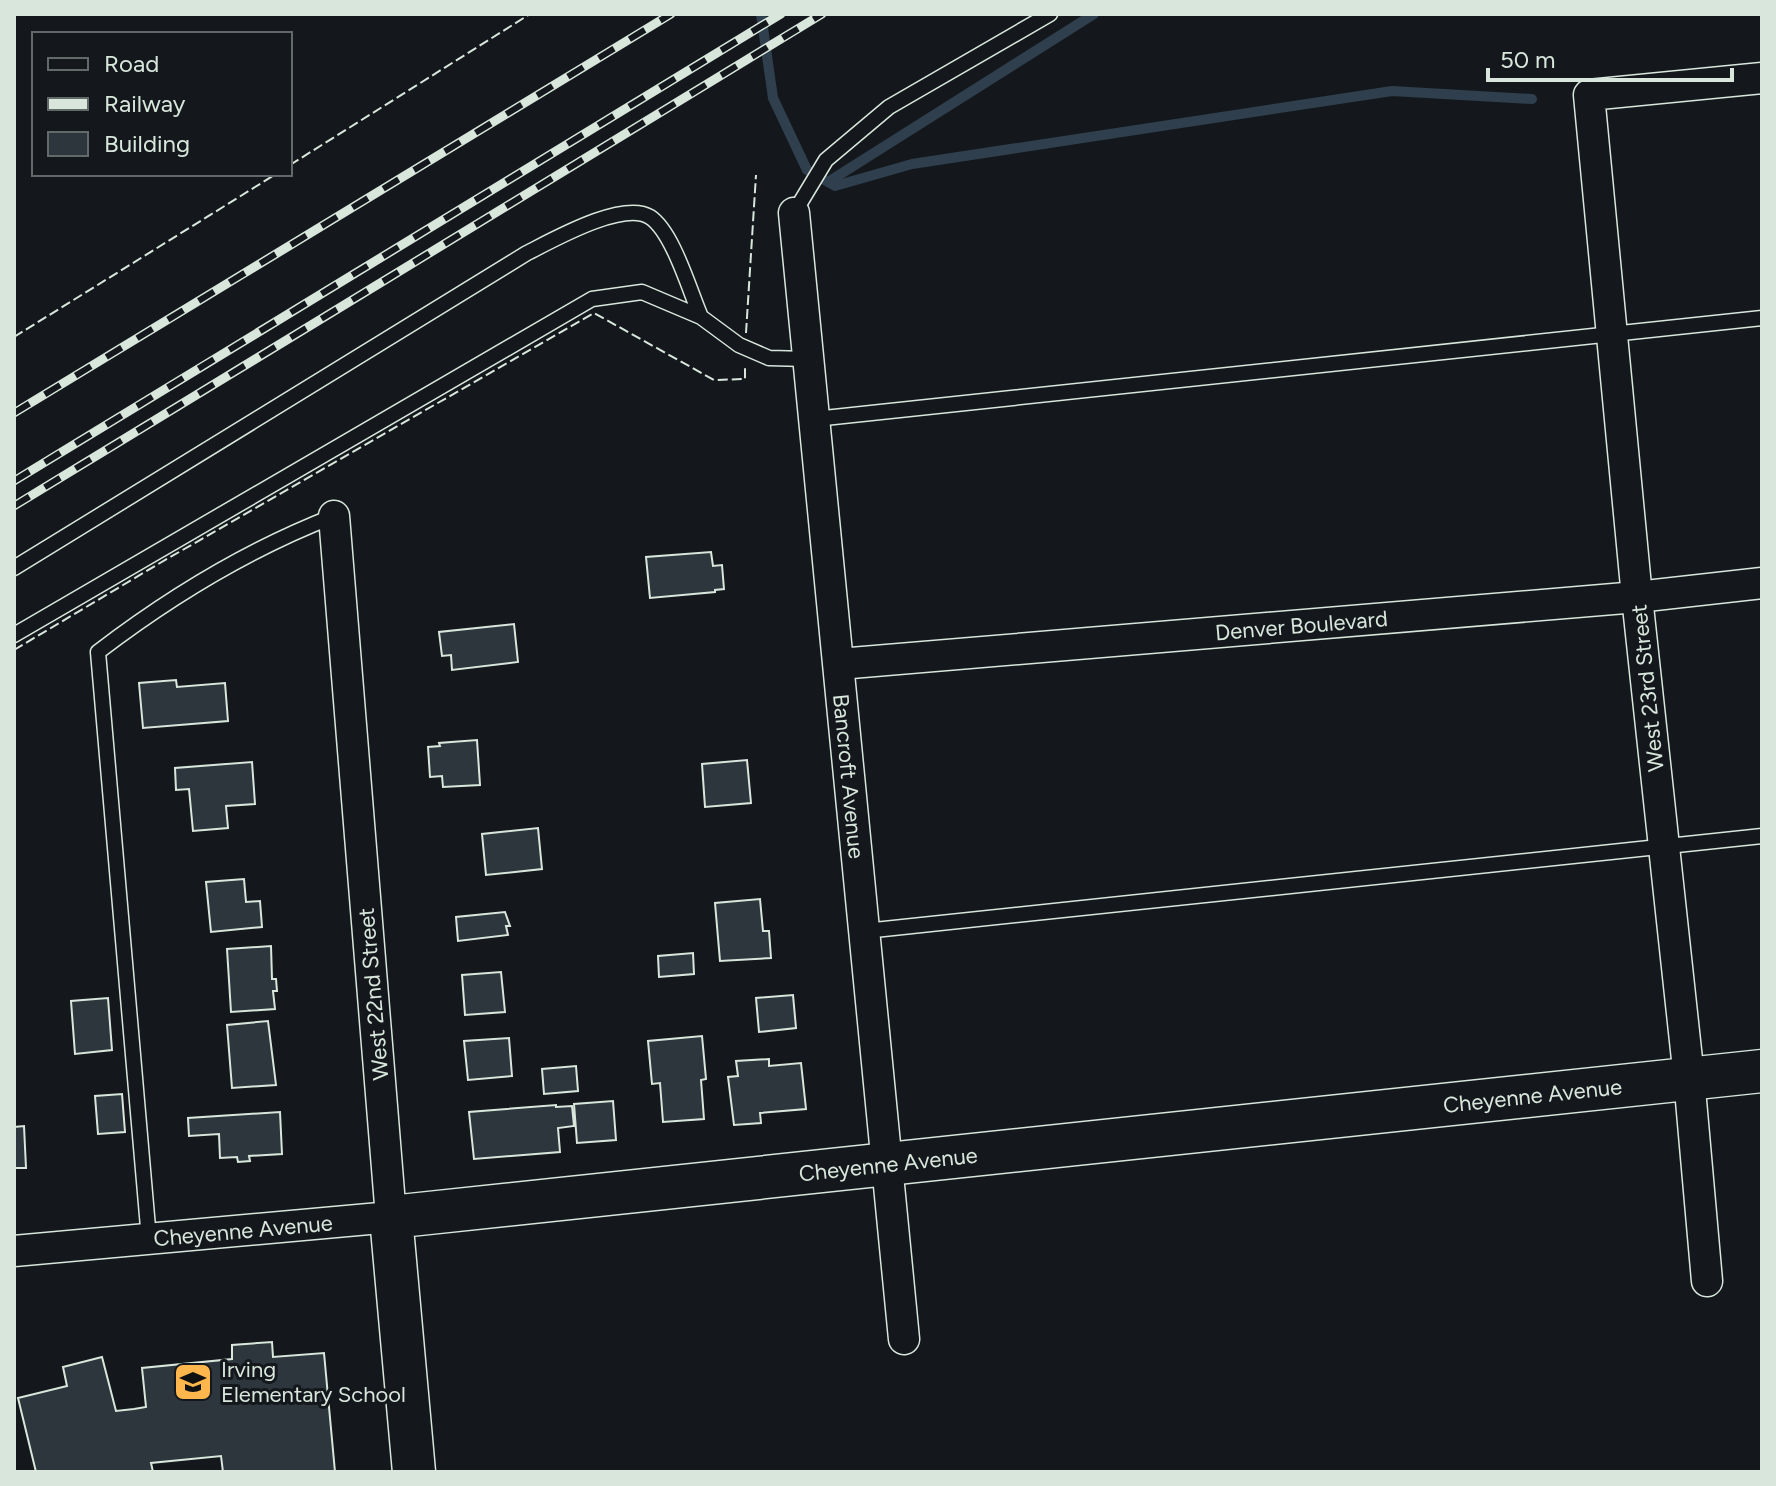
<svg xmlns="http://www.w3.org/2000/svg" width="1776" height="1486" font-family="Figtree,sans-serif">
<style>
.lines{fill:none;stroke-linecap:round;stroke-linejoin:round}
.stream{stroke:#2f3f4d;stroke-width:10}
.building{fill:#2c363c;stroke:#d8e6dc;stroke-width:2}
.lane-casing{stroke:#d8e6dc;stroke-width:17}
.street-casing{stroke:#d8e6dc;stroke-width:33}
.secondary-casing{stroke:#d8e6dc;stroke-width:45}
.lane{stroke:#14181c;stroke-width:14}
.street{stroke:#14181c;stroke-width:30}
.secondary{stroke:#14181c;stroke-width:42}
.rail-casing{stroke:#d8e6dc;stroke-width:9}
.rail{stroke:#14181c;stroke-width:6;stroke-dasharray:18;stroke-linecap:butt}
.fence{stroke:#d8e6dc;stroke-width:2;stroke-dasharray:10 4;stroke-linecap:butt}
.labels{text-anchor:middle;stroke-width:6;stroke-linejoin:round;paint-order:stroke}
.street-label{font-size:22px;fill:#d8e6dc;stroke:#14181c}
.poi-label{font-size:22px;fill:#d8e6dc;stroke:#14181c;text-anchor:start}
</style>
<rect width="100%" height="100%" fill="#14181c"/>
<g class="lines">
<path class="stream" d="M761 14 773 98 807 170 835 186 912 164 1392 91 1532 99
M828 182 1094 14"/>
</g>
<path class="building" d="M711 552 713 566 722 565 724 589 715 590V592L650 598 646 557Z
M514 624 518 662 452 670 451 655 442 656 439 632Z
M176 680 177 687 225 683 228 721 143 728 139 683Z
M477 740 480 785 443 787 442 776 430 777 428 747 440 746 439 743Z
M747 760 751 803 705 807 702 764Z
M252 762 255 804 226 806 228 828 193 831 189 789 176 790 175 768Z
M538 828 542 869 486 875 482 834Z
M244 879 246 902 260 901 262 927 211 932 206 882Z
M760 899 763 931H769L771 958 720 961 715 903Z
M505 912 510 926H506L508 935 458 941 456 917Z
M271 946 272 979H276L277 991H273L275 1009 231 1012 227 949Z
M693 953 694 974 659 977 658 956Z
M501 972 505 1012 465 1015 462 975Z
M793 995 796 1028 759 1032 756 998Z
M108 998 112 1050 75 1054 71 1001Z
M268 1021 276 1085 232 1088 227 1025Z
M702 1036 706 1079 701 1080 704 1119 663 1122 660 1083 652 1084 648 1041Z
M509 1038 512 1076 468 1080 464 1041Z
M769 1059V1066L801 1063 806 1109 760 1113 761 1123 734 1125 728 1077 738 1076 736 1061Z
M576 1066 578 1091 544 1094 542 1069Z
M122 1094 125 1132 98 1134 95 1096Z
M613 1101 616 1140 577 1143 574 1104Z
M556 1105V1107L572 1106 574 1126 558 1128 560 1152 474 1159 469 1112Z
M280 1112 282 1154 249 1156 250 1161 238 1162 237 1157 220 1158 219 1134 189 1136 188 1118Z
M24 1126 26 1168H14V1127Z
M272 1342 273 1357 324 1353 335 1472H223L221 1456 151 1463 153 1472H36L18 1398 67 1386 63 1367 102 1357 116 1411 134 1409 146 1407 142 1368 232 1359V1345Z"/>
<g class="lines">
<g class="lane-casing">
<path id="lane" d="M794 213 826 160 889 107 1050 14
M815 419 1762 318
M14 568 527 253C553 240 623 200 650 217 673 232 690 292 701 317
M14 635 592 299 642 292 701 317 739 345 769 358 807 359
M865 931 1762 836
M149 1239 98 652C170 597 249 549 334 516"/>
</g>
<g class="street-casing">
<g id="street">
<path id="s1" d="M794 213 904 1339"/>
<path id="s2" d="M839 664 1637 597 1762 583"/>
<path id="s3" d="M14 1251 391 1217 334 516"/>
<path d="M1707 1281 1689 1078 1637 597 1589 95 1762 78"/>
</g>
</g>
<g class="secondary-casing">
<g id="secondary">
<path id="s4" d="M414 1472 391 1217 1762 1071"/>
</g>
</g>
<use href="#lane" class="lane"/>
<use href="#street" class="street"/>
<use href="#secondary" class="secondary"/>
<g class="rail-casing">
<path id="rail" d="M14 413 671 14
M14 481 781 14
M14 506 822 14"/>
</g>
<use href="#rail" class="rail"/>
<path class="fence" d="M290 165 530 14
M746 333 756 175
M14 337 276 174
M14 650 160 563 594 313 714 380 745 379V367"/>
</g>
<defs>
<g id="school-square" transform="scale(2)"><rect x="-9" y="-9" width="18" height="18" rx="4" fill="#ffb74d" stroke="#14181c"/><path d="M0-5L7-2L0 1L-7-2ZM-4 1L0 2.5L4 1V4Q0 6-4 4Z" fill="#111"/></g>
</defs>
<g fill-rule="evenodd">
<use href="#school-square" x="193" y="1382"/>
</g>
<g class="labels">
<g class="street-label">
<text dy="8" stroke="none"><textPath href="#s2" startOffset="464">Denver Boulevard</textPath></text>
<text transform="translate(1647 688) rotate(-96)" y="8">West 23rd Street</text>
<text dy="8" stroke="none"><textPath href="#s1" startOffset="566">Bancroft Avenue</textPath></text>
<text transform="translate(373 994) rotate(-95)" y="8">West 22nd Street</text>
<text dy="8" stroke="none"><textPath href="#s4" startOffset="1404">Cheyenne Avenue</textPath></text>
<text dy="8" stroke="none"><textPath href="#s4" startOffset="756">Cheyenne Avenue</textPath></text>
<text dy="8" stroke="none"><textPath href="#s3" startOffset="230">Cheyenne Avenue</textPath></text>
</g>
<g class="poi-label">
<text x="221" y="1377">Irving<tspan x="221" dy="25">Elementary School</tspan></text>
</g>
</g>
<rect width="1776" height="1486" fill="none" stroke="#d8e6dc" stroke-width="32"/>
<rect x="32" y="32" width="260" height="144" fill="#14181c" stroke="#626a69" stroke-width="2"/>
<rect x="48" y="58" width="40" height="12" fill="#14181c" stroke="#626a69" stroke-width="2"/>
<text x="104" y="72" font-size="24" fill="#d8e6dc">Road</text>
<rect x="48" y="98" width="40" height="12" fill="#d8e6dc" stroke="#626a69" stroke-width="2"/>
<text x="104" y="112" font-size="24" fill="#d8e6dc">Railway</text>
<rect x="48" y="132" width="40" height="24" fill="#2c363c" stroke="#626a69" stroke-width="2"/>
<text x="104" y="152" font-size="24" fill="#d8e6dc">Building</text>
<path d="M1488 68v12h244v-12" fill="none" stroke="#d8e6dc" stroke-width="4"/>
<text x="1500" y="68" font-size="24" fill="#d8e6dc" stroke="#14181c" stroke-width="6" paint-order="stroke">50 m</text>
</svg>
